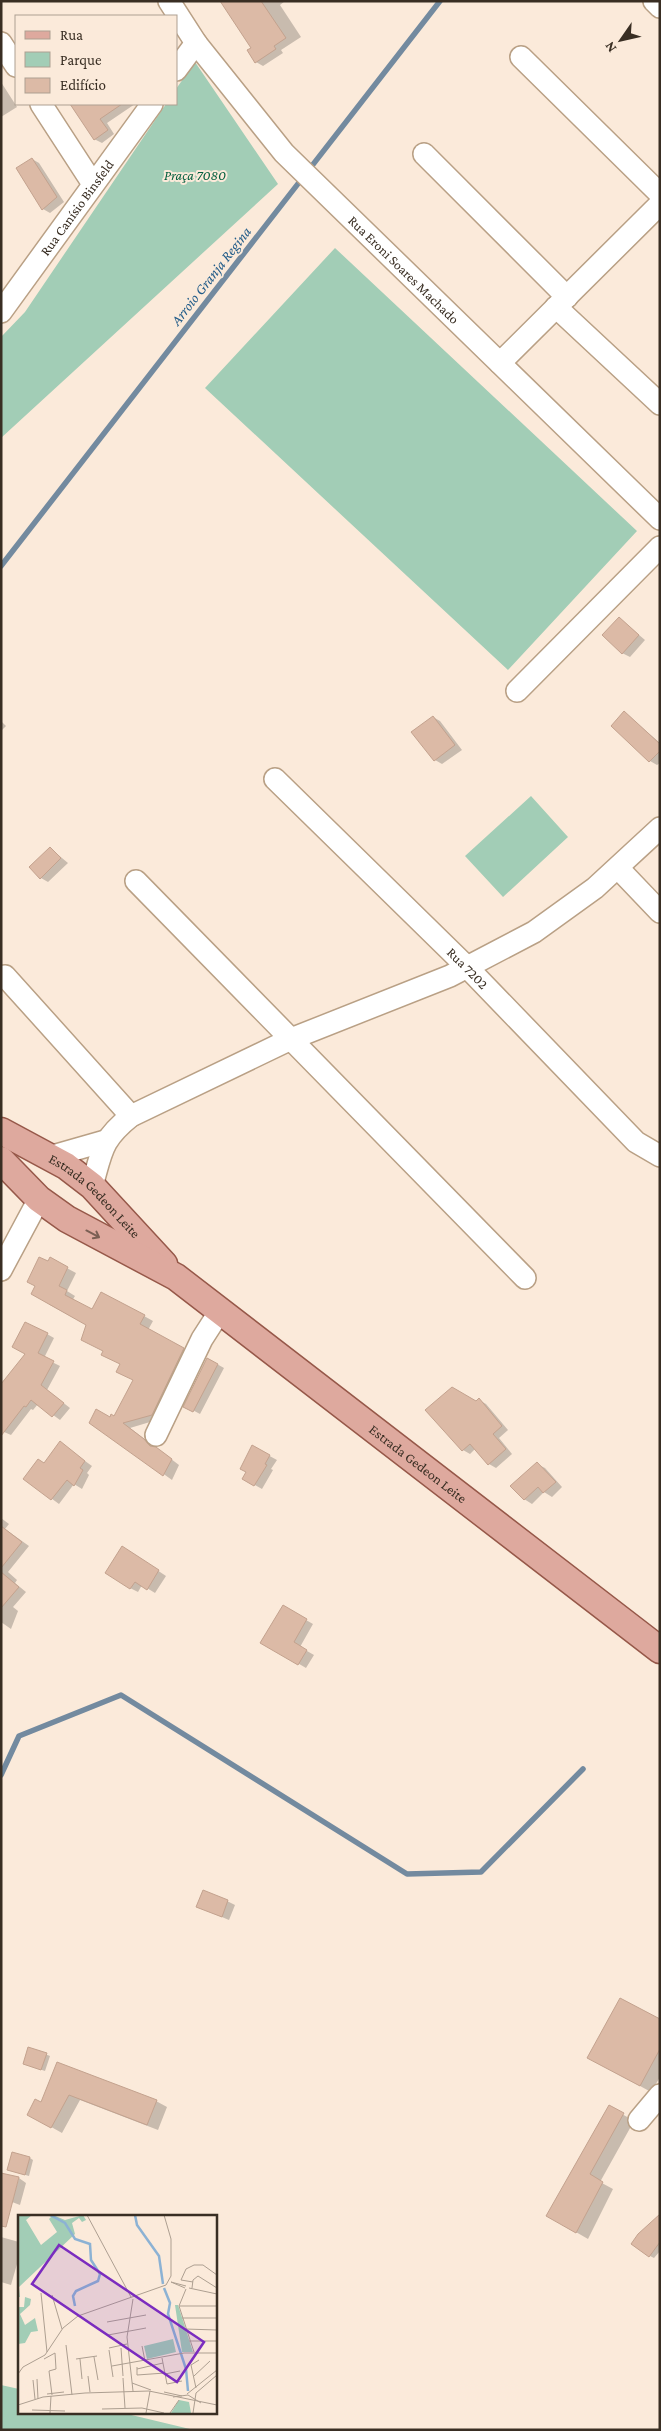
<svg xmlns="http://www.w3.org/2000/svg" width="661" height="2431" font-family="'Crimson Pro',serif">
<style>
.green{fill:#a2cdb6}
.shadow{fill:#0003}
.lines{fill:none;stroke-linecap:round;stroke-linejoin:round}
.stream{stroke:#738a9f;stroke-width:5.5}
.building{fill:#dcbaa6;stroke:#c3a28e}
.minor-casing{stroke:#b9a085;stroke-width:24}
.major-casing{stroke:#965849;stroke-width:29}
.minor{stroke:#fff;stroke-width:21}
.major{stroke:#dea99e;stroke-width:26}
.oneway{stroke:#7b5f54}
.labels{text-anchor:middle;stroke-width:4;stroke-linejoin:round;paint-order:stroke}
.park-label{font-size:14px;font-style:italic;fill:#005e3d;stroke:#fbeada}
.street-label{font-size:14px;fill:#392e23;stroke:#fbeada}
.water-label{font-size:15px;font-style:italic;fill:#225c89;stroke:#fbeada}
.inset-river{fill:none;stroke:#8cb2d4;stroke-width:2.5}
.inset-road{fill:none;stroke:#ad9f91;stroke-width:1}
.view{fill:#7b2cbf;fill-opacity:0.15;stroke:#7b2cbf;stroke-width:2.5}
.inset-edge{fill:none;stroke:#392e23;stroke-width:2.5}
</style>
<rect width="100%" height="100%" fill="#fbeada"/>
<path class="green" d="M195 62 278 184 1 438V337L25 312 166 104H176V89Z
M335 248 637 531 508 670 205 388Z
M531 796 568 837 503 897 465 856Z
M1 2385 19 2389V2412H119L194 2430H1Z"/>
<path class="shadow" d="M221 1H285L280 5 301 37 281 50 283 53 263 66 256 62 253 48Z
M1 82 17 107 1 117Z
M79 104H135L107 123 114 134 102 143 94 139 74 107Z
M32 159 39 163 64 202 50 213 43 209Z
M619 618 645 640 630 657 622 653Z
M625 713 660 743V763L657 765 650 761Z
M433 717 440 721 462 750 442 764 435 760Z
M1 721 6 726 1 731Z
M50 848 68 863 48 882 41 878Z
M50 1259 76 1273 67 1291 75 1296 72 1301 93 1311 144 1316 153 1321 148 1330 192 1354 160 1419 130 1428 179 1465 172 1480 91 1422 115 1417 134 1380 87 1325 50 1305 48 1263Z
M47 1334 54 1338 44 1358 60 1366 47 1390 70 1408 60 1420 38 1404 33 1410 31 1409 11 1435 4 1432 1 1387Z
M208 1359 224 1368 200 1414 185 1406Z
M479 1400 486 1404 508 1430 499 1438 512 1454 496 1468 489 1464 476 1448 470 1454 463 1450 476 1402Z
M60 1443 92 1466 87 1473 89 1475 82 1489 74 1484 59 1504 25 1479 45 1464Z
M253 1447 277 1460 271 1469 273 1470 262 1489 244 1479 248 1472Z
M537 1464 545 1468 562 1487 552 1497 544 1492 532 1504 524 1499Z
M1 1518 9 1524 5 1529 29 1546 8 1572 17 1580 15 1583 26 1592 13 1607 18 1611 11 1629 1 1622Z
M130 1552 166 1576 155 1593 142 1585 138 1592 130 1588Z
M283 1607 313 1624 300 1647 314 1655 306 1668 262 1642Z
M227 1901 235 1905 229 1920 198 1907Z
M660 2021V2077L651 2092 600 2064Z
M29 2048 50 2056 45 2071 27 2065Z
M58 2063 156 2101 167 2107 158 2130 80 2100 62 2133 28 2114 42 2104Z
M610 2107 634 2121 600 2182 613 2189 588 2239 548 2216Z
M30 2158 33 2160 29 2176 8 2170Z
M19 2178 26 2183 20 2205 12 2202Z
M660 2216V2251L654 2258 650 2256Z
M1 2237 19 2242V2257L11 2285 1 2282Z"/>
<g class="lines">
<path class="stream" d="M1 566 440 1
M1 1775 19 1736 121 1695 407 1874 481 1872 583 1769"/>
</g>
<path class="building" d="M220 1H261L286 38 274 46 276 49 255 63 247 50 251 48Z
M70 104H122L100 119 108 130 94 140Z
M32 158 57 197 42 210 16 168Z
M619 617 639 635 622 654 602 635Z
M624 711 660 744V751L649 762 611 726Z
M433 716 455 745 434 761 411 732Z
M50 847 61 858 40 879 29 867Z
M39 1257 48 1261 50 1257 68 1267 59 1286 67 1290 65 1295 92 1309 101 1292 145 1315 140 1324 184 1348 152 1415 123 1423 144 1439 150 1446 156 1447 172 1459 163 1476 89 1423 96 1409 110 1417 111 1414 114 1416 133 1380 116 1372 120 1364 101 1355 103 1351 81 1340 86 1325 31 1294 35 1286 27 1282Z
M25 1322 48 1333 38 1353 54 1361 41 1385 64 1403 52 1417 31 1400 26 1407 24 1406 1 1436V1384L25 1354 12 1347Z
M207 1358 218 1364 193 1412 183 1407Z
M452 1387 476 1401 479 1398 502 1426 493 1434 506 1449 488 1465 470 1444 462 1451 425 1410Z
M60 1441 85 1461 80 1468 83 1470 74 1486 67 1480 51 1500 23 1479 38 1459 44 1463Z
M252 1445 270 1455 265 1464 267 1465 254 1486 242 1479 246 1472 240 1469Z
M537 1462 556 1482 543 1493 538 1487 524 1500 510 1486Z
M1 1526 22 1542 1 1568Z
M122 1546 159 1570 147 1590 135 1582 130 1589 105 1573Z
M1 1572 19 1587 1 1608Z
M283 1605 307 1619 294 1642 307 1650 298 1665 260 1643Z
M203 1890 228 1900 222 1917 196 1907Z
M620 1998 660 2019V2049L640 2086 587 2058Z
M28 2047 47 2053 41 2070 23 2064Z
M57 2062 157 2100 147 2125 69 2095 51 2128 27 2115 35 2099 41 2102Z
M609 2105 624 2113 590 2174 603 2182 576 2233 546 2216Z
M12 2152 30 2157 25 2175 7 2170Z
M1 2173 19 2177 6 2227 1 2226Z
M660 2214V2242L649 2257 631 2244 638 2234Z"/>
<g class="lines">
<g class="minor-casing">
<g id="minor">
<path id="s1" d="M169 1 196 43 284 153 660 519"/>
<path d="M654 1 660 7"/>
<path d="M1 43 16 66"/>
<path d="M521 57 660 194"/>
<path d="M176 70 196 43"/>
<path d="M41 104 93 184"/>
<path d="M424 154 567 297"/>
<path d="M556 307 660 404"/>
<path id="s2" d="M1 312 152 104"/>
<path d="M500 363 660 204"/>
<path d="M517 691 660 547"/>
<path id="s3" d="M275 779 467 967 636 1142 660 1156"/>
<path d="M618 868 660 912"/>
<path d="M136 881 525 1278"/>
<path d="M5 976 131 1116"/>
<path d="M49 1157 105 1141"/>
<path d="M92 1186C102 1151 101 1140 131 1116L291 1039 450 976 534 932 595 888 660 828"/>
<path d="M1 1270 39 1199"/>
<path d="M156 1435 202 1339 220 1311"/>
<path d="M639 2120 660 2095"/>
</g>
</g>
<g class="major-casing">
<g id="major">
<path id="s4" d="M1 1131 66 1166 92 1186 164 1264"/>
<path id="s5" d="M1 1160 39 1199 67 1219 176 1277 660 1650"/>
</g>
</g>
<use href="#minor" class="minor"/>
<use href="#major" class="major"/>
</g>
<defs><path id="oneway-shaft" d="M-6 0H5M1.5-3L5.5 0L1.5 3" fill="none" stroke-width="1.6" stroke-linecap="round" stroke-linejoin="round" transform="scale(1.25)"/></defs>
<use class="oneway" href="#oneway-shaft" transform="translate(93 1234) rotate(28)"/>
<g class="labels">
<g class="park-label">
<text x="195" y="180">Praça 7080</text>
</g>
<g class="street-label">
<text dy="5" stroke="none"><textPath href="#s2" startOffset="129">Rua Canísio Binsfeld</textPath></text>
<text dy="5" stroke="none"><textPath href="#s1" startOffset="358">Rua Eroni Soares Machado</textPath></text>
<text dy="5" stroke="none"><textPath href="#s3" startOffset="270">Rua 7202</textPath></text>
<text dy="5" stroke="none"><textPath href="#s4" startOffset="115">Estrada Gedeon Leite</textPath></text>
<text dy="5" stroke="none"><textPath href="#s5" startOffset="518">Estrada Gedeon Leite</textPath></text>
</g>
<g class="water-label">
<text transform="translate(211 276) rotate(-52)" y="5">Arroio Granja Regina</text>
</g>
</g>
<g transform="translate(18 2215)">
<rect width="199" height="199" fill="#fbeada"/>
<path d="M0 0H14L8 5 23 30 39 17 31 4 35 0 47 5 65 0 68 5 64 7 61 3 54 8 57 19 1 72 2 82H0ZM7 82 13 84 12 90 2 99 7 110 17 103 20 116 13 117 7 128 0 129V92H6ZM157 90H160L175 137H164ZM155 124 158 137 129 144 126 131ZM161 185 171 187 173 198H153Z" fill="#a2cdb6"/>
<path class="inset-river" d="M32 0 47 8 57 24 72 29 73 45 82 59 80 66 58 76 55 81 57 91M117 0 119 10 141 41 145 69M146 73 152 88 150 99 168 154 170 176"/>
<path class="inset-road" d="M69 0 113 82M153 67 168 71M153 67 167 73M175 67 163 65 168 54 176 50H185L199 60M171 73 199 79M174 73 175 65 180 61 199 73M168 74 161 91 176 137M23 78 29 137M34 80 44 114M161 91H199M164 103H199M89 107 128 100M167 114 199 115M90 120 128 113M171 126H199M48 130 54 180M124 131 127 146M91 133 109 129M103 133 105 161M91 135 95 162M76 142 80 165M144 143 149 169 164 166M26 144 37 138 38 154 31 156 34 180M58 144 79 141M62 144 64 164M94 151 166 138H199M119 152V160L147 158M119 154 145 148M0 159 5 152 27 140 45 113 60 101 148 70 153 61V24L146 0M147 159 162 156M70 161 72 177M176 161 192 146M105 163 107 193M19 164 20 184M15 165 17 184M114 168 133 175M178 173 173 150 181 145M115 176 109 122 115 84M146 177 164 181M67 178 131 176 199 190M29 179 46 177M169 179 199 155M155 182 170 180 183 188M0 190 25 182 67 178M84 194 124 193 146 198M14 195 47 196M32 198 33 181M128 198 132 176M152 198 161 185M175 198 178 178 199 160"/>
<path class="view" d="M41 30 186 127 159 167 14 69Z"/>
<rect width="199" height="199" class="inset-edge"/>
</g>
<rect width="661" height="2431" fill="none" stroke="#392e23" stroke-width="5"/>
<rect x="15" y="15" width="162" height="90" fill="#fbeada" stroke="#ad9f91"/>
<rect x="25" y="31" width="25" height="8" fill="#dea99e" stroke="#ad9f91"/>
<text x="60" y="40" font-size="15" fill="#392e23">Rua</text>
<rect x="25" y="52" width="25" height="15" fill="#a2cdb6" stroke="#ad9f91"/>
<text x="60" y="65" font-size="15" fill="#392e23">Parque</text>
<rect x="25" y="78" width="25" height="15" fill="#dcbaa6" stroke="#ad9f91"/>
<text x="60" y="90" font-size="15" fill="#392e23">Edifício</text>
<g transform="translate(621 40) rotate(236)" stroke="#fbeada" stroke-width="4" paint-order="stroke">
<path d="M0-4L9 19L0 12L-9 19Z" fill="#392e23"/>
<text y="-8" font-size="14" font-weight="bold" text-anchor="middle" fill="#392e23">N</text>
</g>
</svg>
